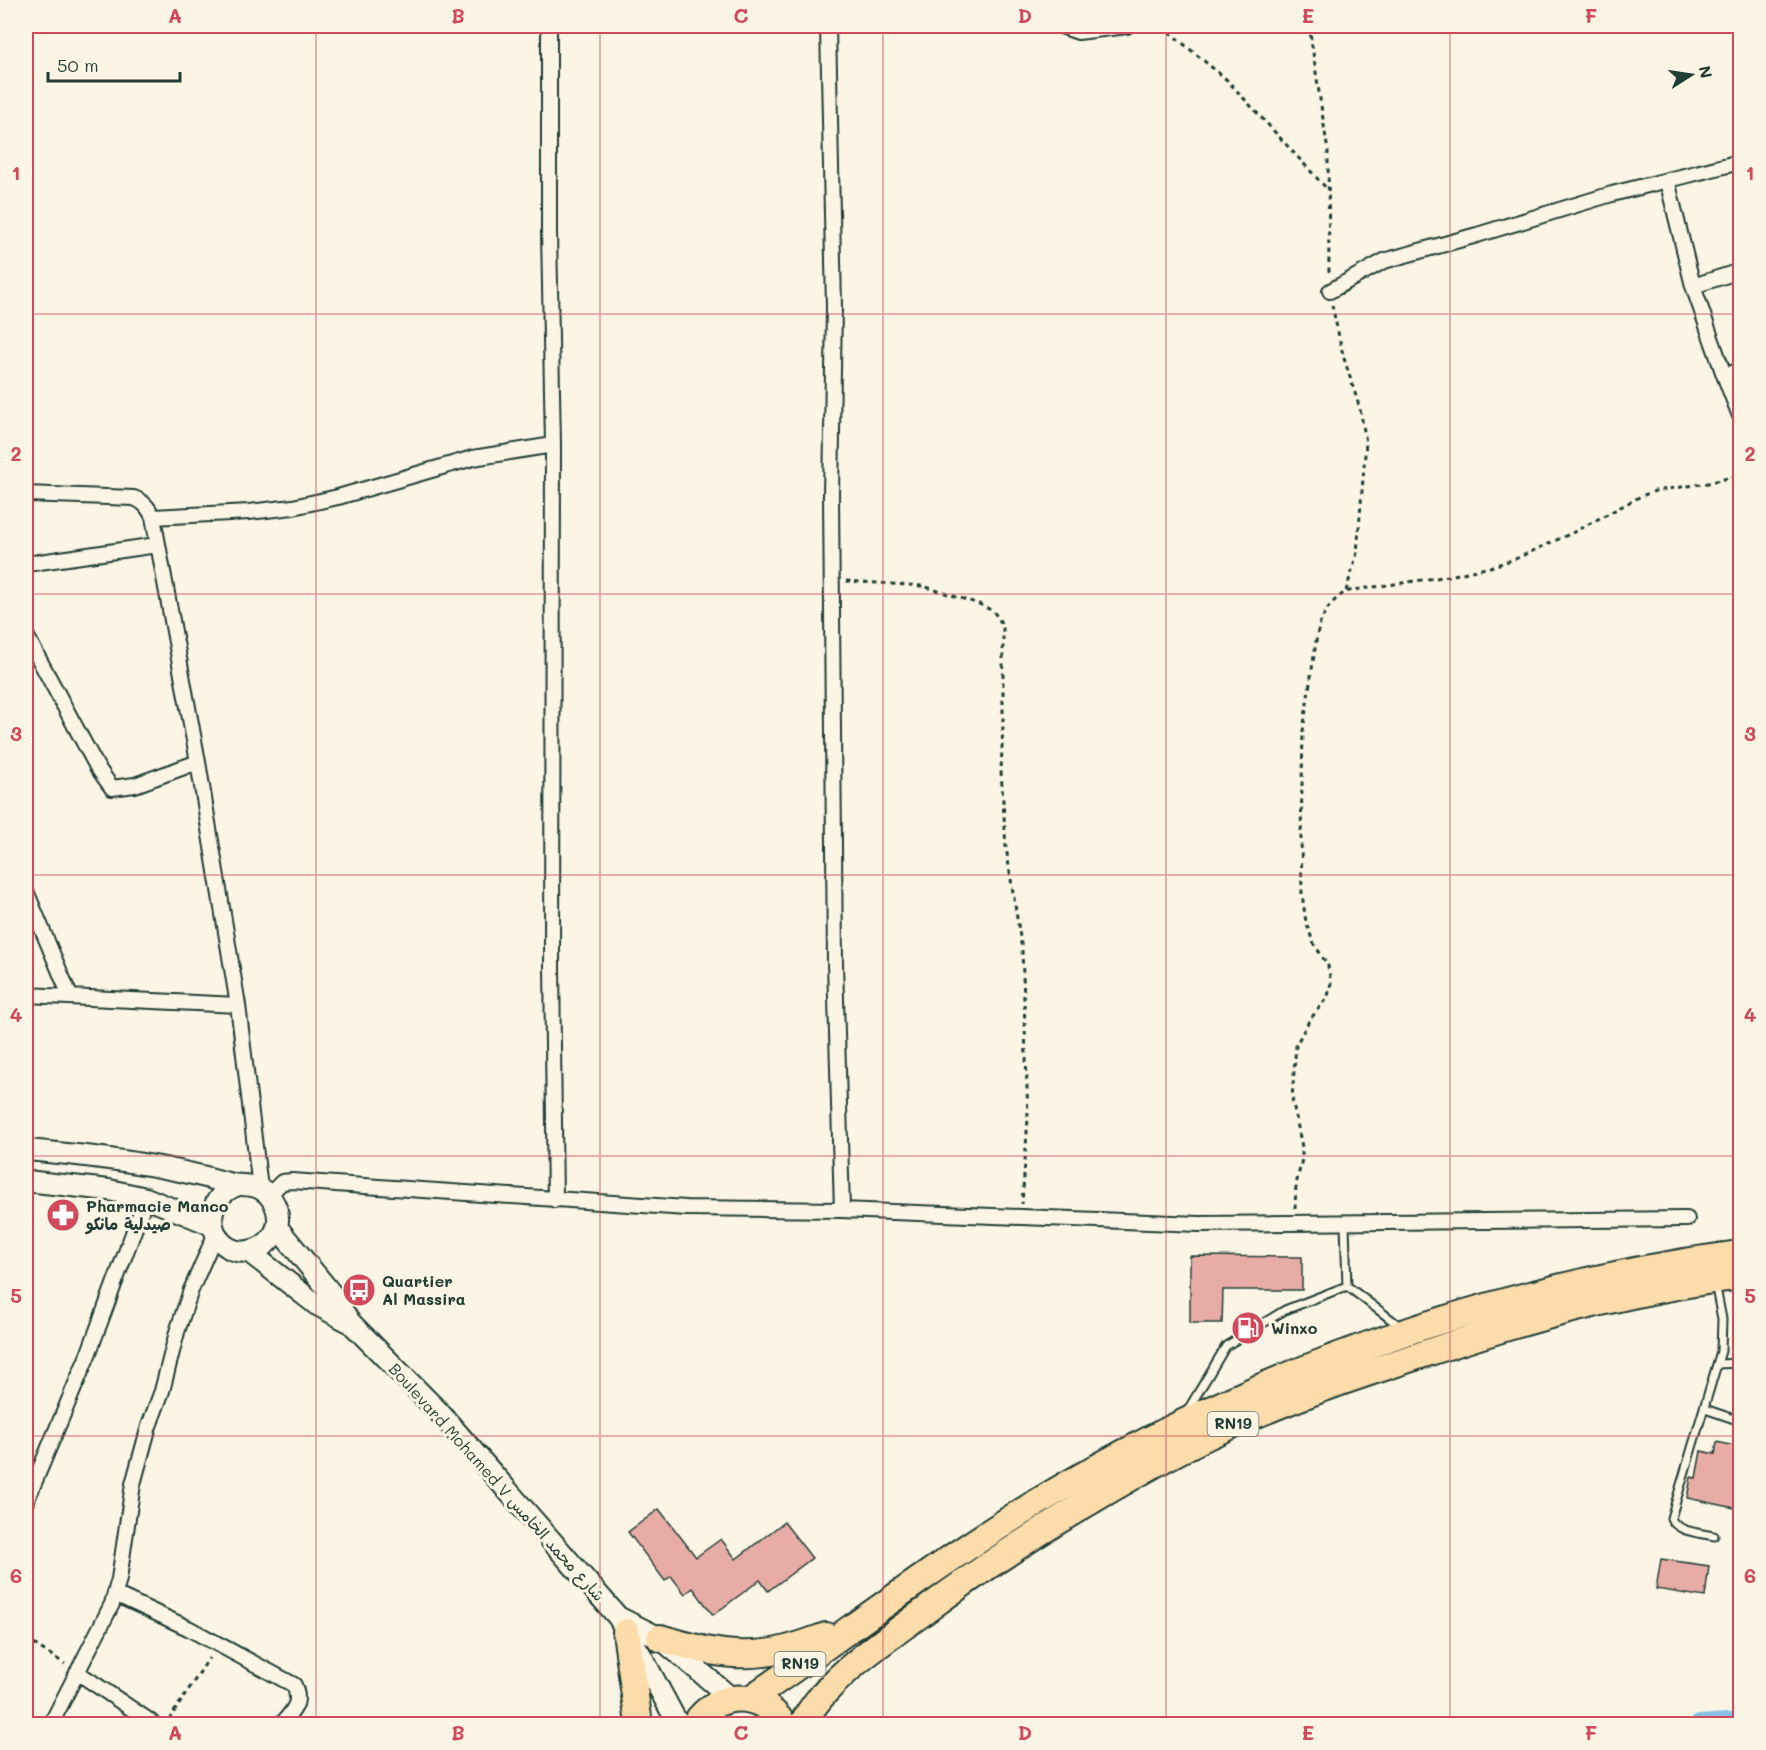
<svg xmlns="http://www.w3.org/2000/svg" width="1766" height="1750" font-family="Mali,'Playpen Sans Arabic',sans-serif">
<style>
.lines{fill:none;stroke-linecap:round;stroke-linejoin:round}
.canal{stroke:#87c3e7;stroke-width:18}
.building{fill:#e7aca6;stroke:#1f3d34;stroke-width:1.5}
.lane-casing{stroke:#1f3d34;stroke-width:11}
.street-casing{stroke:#1f3d34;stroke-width:18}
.secondary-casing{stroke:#1f3d34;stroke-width:24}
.highway-casing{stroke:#1f3d34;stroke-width:30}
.path{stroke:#1f3d34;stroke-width:3;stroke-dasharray:4.5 4.5;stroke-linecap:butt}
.lane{stroke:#fcf5e5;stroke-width:7}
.street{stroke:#fcf5e5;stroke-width:14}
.secondary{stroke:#fcf5e5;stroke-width:20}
.highway{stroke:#fddcac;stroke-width:26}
.grid{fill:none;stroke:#d1495b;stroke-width:1.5;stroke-opacity:0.55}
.labels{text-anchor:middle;stroke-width:6;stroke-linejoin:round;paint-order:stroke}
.shield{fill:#fcf5e5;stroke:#617469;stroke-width:1.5}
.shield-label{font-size:15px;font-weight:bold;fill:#1f3d34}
.poi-label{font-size:16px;font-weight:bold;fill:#1f3d34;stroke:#fcf5e5;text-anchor:start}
.street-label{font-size:16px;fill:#1f3d34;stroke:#fcf5e5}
.neatline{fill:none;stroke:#d1495b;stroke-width:2}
.grid-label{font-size:20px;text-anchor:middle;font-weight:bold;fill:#d1495b}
</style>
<rect width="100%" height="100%" fill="#fcf5e5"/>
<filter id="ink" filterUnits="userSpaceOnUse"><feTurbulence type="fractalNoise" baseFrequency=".0167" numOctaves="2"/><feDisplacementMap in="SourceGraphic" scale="12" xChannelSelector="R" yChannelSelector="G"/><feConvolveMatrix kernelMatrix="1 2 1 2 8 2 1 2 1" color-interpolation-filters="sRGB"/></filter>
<g filter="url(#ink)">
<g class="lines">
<path class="canal" d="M1699 1724 1740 1721"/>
</g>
<path class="building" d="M1190 1256 1302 1257V1290H1223L1222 1323H1190Z
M1717 1442 1740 1447V1509L1687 1498 1691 1477 1696 1478 1701 1451 1715 1454Z
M659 1509 696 1557 721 1539 736 1559 784 1522 812 1558 768 1591 760 1580 713 1615 693 1588 685 1594 671 1576 665 1581 628 1532Z
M1661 1559 1709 1566 1705 1597 1656 1589Z"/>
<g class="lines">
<g class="lane-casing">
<path id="lane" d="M1345 1224 1347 1286
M1347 1286 1401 1327
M1718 1364 1740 1363
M1705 1409 1740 1421
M1186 1413 1226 1346 1285 1310 1347 1286
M1714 1536C1701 1533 1676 1532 1671 1518L1721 1351 1722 1319 1715 1283"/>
</g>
<g class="street-casing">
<path id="street" d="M549 26V232L553 445
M828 26 834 307 831 496 835 963 842 1210
M1061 26 1078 32 1127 26
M1737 26H1740
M1667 180 1693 286 1740 271
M1693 286 1724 375 1740 416
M1330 291 1384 261 1477 235 1612 194 1740 162
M1724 375 1740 371
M26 494 134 498C144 502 148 507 153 517L198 762 238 1005 260 1188
M153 517 249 512 293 507 338 497 473 458 553 445 552 967 555 1200
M26 564 157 545
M26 635 97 767 112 788 135 785 198 762
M26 891 70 996
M26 995 238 1005
M269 1195 282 1182 292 1181 686 1208 842 1210 1199 1224 1687 1219
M26 1502 88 1355 146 1198
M115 1594 188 1628 294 1685C302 1704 293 1710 282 1724
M77 1672 154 1724
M51 1724 112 1604 119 1579 133 1484 149 1426 162 1391 177 1332 191 1290 215 1235"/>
</g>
<g class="secondary-casing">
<path id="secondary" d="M26 1150C94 1156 162 1164 228 1183 238 1186 250 1184 259 1188 273 1195 281 1212 277 1227 274 1237 266 1246 256 1249 215 1265 191 1202 238 1185
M26 1181 109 1190 146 1198 212 1225
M277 1227 331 1293 350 1322 439 1412 618 1617 641 1655 678 1724
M248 1251 317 1305 347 1321
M618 1617 660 1638 731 1698"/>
</g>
<g class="highway-casing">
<path id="highway" d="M626 1632 639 1724
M660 1638C694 1648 728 1658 764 1653 786 1651 806 1643 826 1636
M750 1699C856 1627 958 1547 1070 1483 1272 1366 1509 1284 1740 1254
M695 1724C718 1690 760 1690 783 1724
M803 1724C823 1681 884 1641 922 1613 982 1568 1044 1528 1109 1490 1152 1465 1195 1440 1241 1421 1299 1395 1360 1375 1421 1355 1525 1319 1631 1290 1740 1276"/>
</g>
<path class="path" d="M1162 26 1227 80 1327 189
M1309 26 1328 152 1329 274
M1332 305 1343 355 1360 409 1366 442 1357 553 1346 591
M846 581 923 586 979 604 993 611 999 619 1003 628V725L1001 771 1006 847 1022 950 1025 1026 1028 1118 1022 1204
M1295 1209 1296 1185 1302 1159V1147L1292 1098 1296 1045 1309 1021 1328 996 1331 983 1328 966 1313 942 1306 922 1302 894 1301 839 1303 731 1317 635 1320 623 1327 609 1335 600 1345 592 1354 590 1449 576 1490 567 1515 559 1572 533 1641 496 1655 491 1708 483 1740 475
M26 1639 65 1664
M169 1720 209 1658"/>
<use href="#lane" class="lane"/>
<use href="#street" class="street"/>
<use href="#secondary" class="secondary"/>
<use href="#highway" class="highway"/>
</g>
</g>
<path class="grid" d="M316 26V1724M600 26V1724M883 26V1724M1166 26V1724M1450 26V1724M26 314H1740M26 594H1740M26 875H1740M26 1156H1740M26 1436H1740"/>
<defs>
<g id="pharmacy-disc" transform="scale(1.725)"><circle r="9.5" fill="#d1495b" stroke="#fcf5e5"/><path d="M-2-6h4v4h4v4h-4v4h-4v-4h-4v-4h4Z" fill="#fff"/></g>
<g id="bus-disc" transform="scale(1.725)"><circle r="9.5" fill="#d1495b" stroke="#fcf5e5"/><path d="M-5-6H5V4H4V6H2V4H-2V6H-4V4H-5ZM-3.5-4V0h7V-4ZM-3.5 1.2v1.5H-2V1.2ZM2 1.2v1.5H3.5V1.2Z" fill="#fff"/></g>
<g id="fuel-disc" transform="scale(1.725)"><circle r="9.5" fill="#d1495b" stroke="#fcf5e5"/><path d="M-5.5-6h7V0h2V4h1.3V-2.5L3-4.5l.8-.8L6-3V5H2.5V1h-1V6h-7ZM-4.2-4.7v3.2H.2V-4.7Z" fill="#fff"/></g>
</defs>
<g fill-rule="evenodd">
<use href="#pharmacy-disc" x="63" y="1215"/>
<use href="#bus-disc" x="359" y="1290"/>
<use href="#fuel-disc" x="1248" y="1328"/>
</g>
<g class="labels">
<g class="shield">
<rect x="1207.5" y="1412" width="51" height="24" rx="4.5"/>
<rect x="774.5" y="1652" width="51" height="24" rx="4.5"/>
</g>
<g class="shield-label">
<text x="1233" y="1429">RN19</text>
<text x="800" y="1669">RN19</text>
</g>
<g class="poi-label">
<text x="86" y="1212">Pharmacie Manco<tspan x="86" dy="18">صيدلية مانكو</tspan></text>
<text x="382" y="1287">Quartier<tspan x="382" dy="18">Al Massira</tspan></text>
<text x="1271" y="1334">Winxo</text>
</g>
<g class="street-label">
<text transform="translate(497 1482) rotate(48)" y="6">Boulevard Mohamed V شارع محمد الخامس</text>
</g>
</g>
<rect width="1766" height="1750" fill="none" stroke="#fcf5e5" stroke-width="66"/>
<g transform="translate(1691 75) rotate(78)" stroke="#fcf5e5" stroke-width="4.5" paint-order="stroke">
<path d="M0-4.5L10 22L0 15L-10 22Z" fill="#1f3d34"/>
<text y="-9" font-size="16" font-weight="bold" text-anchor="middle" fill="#1f3d34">N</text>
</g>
<path d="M48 72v9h132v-9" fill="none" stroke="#1f3d34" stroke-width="3"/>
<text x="57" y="72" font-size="18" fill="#1f3d34" stroke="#fcf5e5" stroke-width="4.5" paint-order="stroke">50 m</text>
<rect x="33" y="33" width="1700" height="1684" class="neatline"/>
<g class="grid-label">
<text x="175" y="23">A</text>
<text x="458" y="23">B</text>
<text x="741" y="23">C</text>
<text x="1025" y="23">D</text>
<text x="1308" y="23">E</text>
<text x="1591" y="23">F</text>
<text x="16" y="180">1</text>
<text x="1750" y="180">1</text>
<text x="16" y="461">2</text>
<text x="1750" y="461">2</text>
<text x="16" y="741">3</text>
<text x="1750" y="741">3</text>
<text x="16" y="1022">4</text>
<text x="1750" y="1022">4</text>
<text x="16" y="1303">5</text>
<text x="1750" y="1303">5</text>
<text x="16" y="1583">6</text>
<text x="1750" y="1583">6</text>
<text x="175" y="1740">A</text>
<text x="458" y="1740">B</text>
<text x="741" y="1740">C</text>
<text x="1025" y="1740">D</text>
<text x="1308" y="1740">E</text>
<text x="1591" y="1740">F</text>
</g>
</svg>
